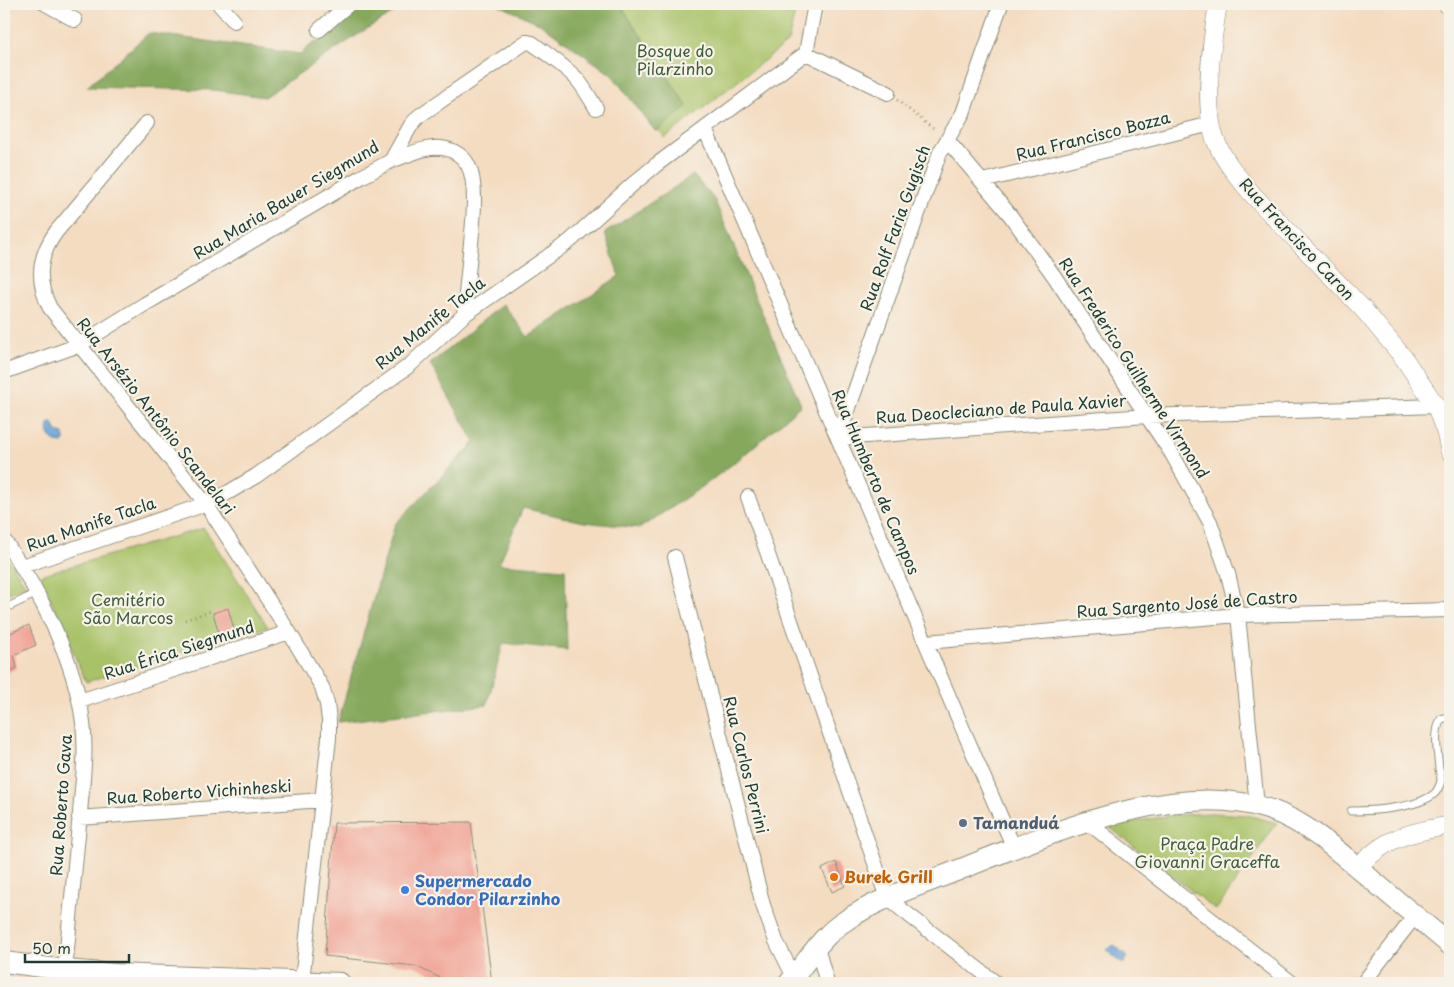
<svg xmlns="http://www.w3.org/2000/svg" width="1454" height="987" font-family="'Playpen Sans',sans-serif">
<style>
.green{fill:#a9c269;stroke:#64804e}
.forest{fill:#86a85d;stroke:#527248}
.water{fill:#68a1d7;stroke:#446f86}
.building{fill:#f09d8f}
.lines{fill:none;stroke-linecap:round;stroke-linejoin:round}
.service-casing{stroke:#8a8c7a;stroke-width:9}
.minor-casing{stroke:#8a8c7a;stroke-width:16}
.tertiary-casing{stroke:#8a8c7a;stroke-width:19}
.secondary-casing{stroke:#8a8c7a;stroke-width:22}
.path{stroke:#8a8c7a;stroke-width:2.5;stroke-dasharray:1 4;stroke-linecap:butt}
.service{stroke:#fff;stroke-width:7}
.minor{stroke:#fff;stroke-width:14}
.tertiary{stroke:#fff;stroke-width:18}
.secondary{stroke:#fff;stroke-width:20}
.service-dot{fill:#5c6f8a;stroke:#f7f3e8;stroke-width:2}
.food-dot{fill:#e8710a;stroke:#f7f3e8;stroke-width:2}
.shop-dot{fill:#3f7fe0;stroke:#f7f3e8;stroke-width:2}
.labels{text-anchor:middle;stroke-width:4.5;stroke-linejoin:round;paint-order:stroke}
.park-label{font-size:16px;fill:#425e41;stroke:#f7f3e8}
.street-label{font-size:16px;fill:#1f3d34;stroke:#f7f3e8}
.service-label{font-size:16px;font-weight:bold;fill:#4e5e75;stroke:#f7f3e8;text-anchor:start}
.food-label{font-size:16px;font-weight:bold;fill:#c56008;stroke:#f7f3e8;text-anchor:start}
.shop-label{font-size:16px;font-weight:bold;fill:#366cbe;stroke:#f7f3e8;text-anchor:start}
</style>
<rect width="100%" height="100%" fill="#f7f3e8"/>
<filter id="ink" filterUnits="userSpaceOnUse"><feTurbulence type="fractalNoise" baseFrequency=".02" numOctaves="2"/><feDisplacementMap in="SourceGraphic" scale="10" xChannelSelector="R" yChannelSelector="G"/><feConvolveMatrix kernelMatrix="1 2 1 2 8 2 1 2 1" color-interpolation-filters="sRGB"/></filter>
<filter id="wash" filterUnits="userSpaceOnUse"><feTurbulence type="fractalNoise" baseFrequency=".0096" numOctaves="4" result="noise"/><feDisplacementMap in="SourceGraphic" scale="20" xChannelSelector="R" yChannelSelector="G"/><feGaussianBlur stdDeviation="1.12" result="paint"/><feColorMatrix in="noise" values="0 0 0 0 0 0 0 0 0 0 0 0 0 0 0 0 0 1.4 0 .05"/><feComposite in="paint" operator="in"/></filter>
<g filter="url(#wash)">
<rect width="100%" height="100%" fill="#f4dcc1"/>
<path class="green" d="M561 4H797L788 42 665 138Z
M204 528 268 627 86 682 40 575Z
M4 553 26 586 4 595Z
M1211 813 1247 815 1277 823 1216 910 1108 826 1174 815Z"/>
<path class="forest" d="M361 4H409L368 28 264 97 214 90 87 87 149 33 300 54Z
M497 4H620L687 106 656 132 612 75 541 24Z
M693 175 714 199 801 405 743 456 705 485 640 528 584 522 523 508 499 564 565 569 567 650 503 643 487 705 338 722 395 524 475 442 430 364 503 304 528 337 619 276 605 233Z"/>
<path class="water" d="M51 423H53L57 432 64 434V441L62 443 55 442C50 437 47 432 49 424Z
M1114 945 1128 957 1123 964 1106 950Z"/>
<g id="blocks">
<path class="building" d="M228 608 236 636 221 641 213 613Z
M29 625 36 645 14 655 17 668 4 674V631L7 630 8 634Z
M471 822 492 983H451L415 966 325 956 334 823Z
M836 862 845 886 832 892 822 869Z"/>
</g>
</g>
<g filter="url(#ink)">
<use href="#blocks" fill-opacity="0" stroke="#8a8c7a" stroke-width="1"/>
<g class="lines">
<g class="service-casing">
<path id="service" d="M4 609 37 593
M1351 811C1373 811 1417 808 1434 794 1437 792 1440 785 1441 781 1441 777 1440 772 1439 769 1438 753 1433 734 1441 719L1450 717"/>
</g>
<g class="minor-casing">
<path id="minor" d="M46 4 75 20
M219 4 234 21
M1001 4 963 113 940 152 838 438 1147 416 1436 406
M1445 4 1450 10
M319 30 349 4
M806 53 888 93
M147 123 56 232C38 257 36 281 50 308L206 504 289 632 322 687 327 704 329 720V738L302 981
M705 129 1014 848
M947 140 1010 215 1054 276 1172 454 1210 522 1228 574 1238 615 1257 806
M391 161C408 155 429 144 447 149 455 151 464 157 468 165 479 186 472 230 470 253 468 274 466 294 464 315
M983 181 1211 124
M4 372 79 345 145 304 361 177 391 161 411 125 419 116 526 42 532 43C547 54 563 65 576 78 584 87 590 98 596 108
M748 497 887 898 996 983
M4 540C39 590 76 662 83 723 87 753 82 784 80 814 75 866 70 918 65 970L69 983
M675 557 763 905 776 941 794 977
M22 566 206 504 229 492 256 476 410 365 464 315 570 241 633 184 656 165 806 53 815 4
M926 642 1238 615 1450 610
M80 701 289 632
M79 818 322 800
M1086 821 1292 983
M817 947 827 983
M1363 983 1415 916"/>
</g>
<g class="tertiary-casing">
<path id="tertiary" d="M1218 4C1212 39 1203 106 1215 139 1223 160 1238 177 1252 194L1363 309 1403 357 1436 406 1446 434 1450 452
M1357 867C1369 857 1381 845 1396 839 1413 831 1432 829 1450 825"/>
</g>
<g class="secondary-casing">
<path id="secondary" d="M4 962 65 970 116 974 340 983
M789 983C807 962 821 936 845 921 878 898 919 886 956 871 1045 836 1175 777 1271 810 1307 823 1337 850 1365 874 1393 898 1422 921 1450 945"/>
</g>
<path class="path" d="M897 100 936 131
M185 620 211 611"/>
<use href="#service" class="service"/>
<use href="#minor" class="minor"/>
<use href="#tertiary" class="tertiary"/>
<use href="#secondary" class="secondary"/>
</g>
</g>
<circle class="service-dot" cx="963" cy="823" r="5"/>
<circle class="food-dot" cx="834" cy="877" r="5"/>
<circle class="shop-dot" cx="405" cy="890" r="5"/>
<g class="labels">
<g class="park-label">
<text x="675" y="57">Bosque do<tspan x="675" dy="18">Pilarzinho</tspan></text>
<text x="128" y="606">Cemitério<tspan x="128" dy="18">São Marcos</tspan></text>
<text x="1207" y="850">Praça Padre<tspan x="1207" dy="18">Giovanni Graceffa</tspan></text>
</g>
<g class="street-label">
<text transform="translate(1093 136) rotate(-14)" y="6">Rua Francisco Bozza</text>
<text transform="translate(286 200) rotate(-31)" y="6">Rua Maria Bauer Siegmund</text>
<text transform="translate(895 228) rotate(-70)" y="6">Rua Rolf Faria Gugisch</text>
<text transform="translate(1297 239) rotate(47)" y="6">Rua Francisco Caron</text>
<text transform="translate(430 323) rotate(-39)" y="6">Rua Manife Tacla</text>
<text transform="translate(1134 368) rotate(57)" y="6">Rua Frederico Guilherme Virmond</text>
<text transform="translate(1001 409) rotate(-4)" y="6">Rua Deocleciano de Paula Xavier</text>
<text transform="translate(156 416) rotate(52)" y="6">Rua Arsézio Antônio Scandelari</text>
<text transform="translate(876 482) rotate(67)" y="6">Rua Humberto de Campos</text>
<text transform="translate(91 524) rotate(-19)" y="6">Rua Manife Tacla</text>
<text transform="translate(1187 604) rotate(-4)" y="6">Rua Sargento José de Castro</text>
<text transform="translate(179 650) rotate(-18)" y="6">Rua Érica Siegmund</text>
<text transform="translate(746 765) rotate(76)" y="6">Rua Carlos Perrini</text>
<text transform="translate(199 792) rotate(-4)" y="6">Rua Roberto Vichinheski</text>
<text transform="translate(61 805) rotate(-86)" y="6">Rua Roberto Gava</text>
</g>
<g class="service-label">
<text x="973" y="829">Tamanduá</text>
</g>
<g class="food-label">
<text x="844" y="883">Burek Grill</text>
</g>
<g class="shop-label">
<text x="415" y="887">Supermercado<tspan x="415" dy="18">Condor Pilarzinho</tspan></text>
</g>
</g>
<rect width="1454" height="987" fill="none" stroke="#f7f3e8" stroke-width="20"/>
<path d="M25 954v8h104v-8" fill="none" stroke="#1f3d34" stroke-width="2.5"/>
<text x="32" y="954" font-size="15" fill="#1f3d34" stroke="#f7f3e8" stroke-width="4" paint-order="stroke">50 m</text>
</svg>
